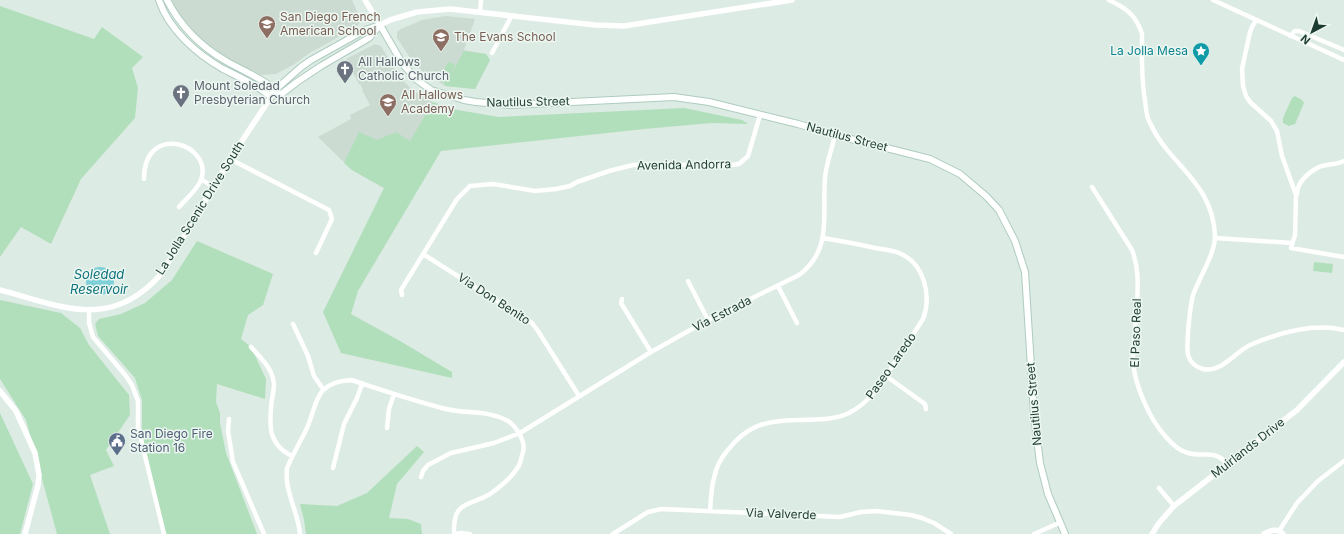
<svg xmlns="http://www.w3.org/2000/svg" width="1344" height="534" font-family="Inter,sans-serif">
<style>
.built{fill:#cbdbd2}
.green{fill:#b2dfbb}
.water{fill:#7dd0d8}
.lines{fill:none;stroke-linecap:round;stroke-linejoin:round}
.secondary-casing{stroke:#aeccbf;stroke-width:8}
.minor{stroke:#fff;stroke-width:4.5}
.tertiary{stroke:#fff;stroke-width:5.5}
.secondary{stroke:#fff;stroke-width:6}
.labels{text-anchor:middle;stroke-width:3;stroke-linejoin:round;paint-order:stroke}
.education-label{font-size:12px;fill:#785e54;stroke:#edf7f1;text-anchor:start}
.culture-label{font-size:12px;fill:#0d838f;stroke:#edf7f1;text-anchor:end}
.worship-label{font-size:12px;fill:#5b616d;stroke:#edf7f1;text-anchor:start}
.street-label{font-size:12px;fill:#1d3c31;stroke:#edf7f1}
.service-label{font-size:12px;fill:#4e5e75;stroke:#edf7f1;text-anchor:start}
.water-label{font-size:13px;font-style:italic;fill:#11737e;stroke:#edf7f1}
</style>
<rect width="100%" height="100%" fill="#dcebe3"/>
<path class="built" d="M172 0H352L361 20 358 25 330 42 311 52 293 65 276 74 262 75 222 56 194 35 178 14Z
M446 16 475 19 464 50 486 54 490 60 475 89 445 86 423 72 411 59 397 38V32L401 29 422 20Z
M375 44 381 46 399 76 412 90 433 102 384 188 352 170 318 137 351 119 350 115 370 105 362 90 363 89 360 84H359L346 59Z"/>
<path class="green" d="M0 6 94 39 102 27 143 57 132 68 138 88 135 118 81 179 51 244 21 227 0 257Z
M464 51 486 54 490 60 475 89 445 86V84L439 80 448 62 455 64 451 74Z
M1295 96 1302 100 1304 103 1295 124 1289 126 1283 123V118L1292 98Z
M433 102 452 109 499 117 684 108 742 120 748 124 712 123 644 129 441 151 358 291 351 314 400 341 452 372V378L341 353 323 312 384 188 352 170 344 163 359 132 377 140 396 132 410 141Z
M197 241 273 274 263 305 248 315 241 339 251 347 266 379 265 399 217 384 216 402 220 413V423L226 453 257 534H165L142 434V400L135 378 98 336 95 324 99 319 121 314 145 303 172 280Z
M1314 262 1333 264 1332 273 1313 271Z
M0 300 61 313 80 328 89 345 129 395 130 415 106 450 114 466 90 475 110 534H57L26 420 0 379Z
M0 413 33 484 20 534H0Z
M417 446 424 452 397 484 389 518 408 519 421 524 422 534H306L304 520 300 504 337 506 367 493Z"/>
<path class="water" d="M86 281a14 14 0 1 1 28 0a14 14 0 1 1-28 0Z"/>
<g class="lines">
<g class="secondary-casing">
<path id="secondary" d="M159 0C169 30 197 54 223 69 241 78 255 84 271 97
M167 0C181 27 200 46 226 61 245 72 265 79 280 95
M380 25 402 63 416 79 431 90 464 100 476 102 510 105 674 97 709 102 798 124 835 135 930 159 960 174 986 196 999 210 1015 241 1025 272 1034 414 1040 463 1048 494 1065 534
M273 92 275 90 301 67 311 60 365 30 380 25
M277 96 280 95 297 82 321 66 369 38 379 26"/>
</g>
<path class="minor" d="M1109 0C1126 8 1136 15 1142 34 1142 56 1141 78 1145 100 1146 108 1146 116 1150 123 1169 165 1213 182 1215 236 1215 254 1199 278 1193 295 1190 307 1186 344 1188 355 1190 362 1196 367 1203 369 1222 373 1235 352 1250 345 1278 333 1314 323 1344 330
M1213 0 1344 60
M480 12 481 0
M1256 21 1253 25 1250 32 1242 69 1243 86 1246 96 1250 102 1271 121 1277 131 1282 156 1296 195 1295 235 1291 248 1344 257
M1290 36 1295 31H1299L1344 50
M492 53 512 15
M230 159 329 210 332 219 316 253
M144 179C144 121 214 144 201 180 197 190 186 199 179 207
M201 179 213 187
M1092 187 1132 250C1139 268 1138 285 1137 304 1136 317 1135 331 1134 344 1133 350 1132 356 1133 362 1135 386 1150 420 1166 437 1171 443 1180 451 1188 453 1205 458 1212 448 1228 464
M1297 194C1297 182 1309 172 1319 167 1326 164 1336 165 1344 161
M1215 238 1292 243
M423 254 532 323 538 331 579 396
M688 281 708 320
M778 286 797 323
M402 295 401 290 457 199 470 186 493 184 535 191 556 189 570 186 577 182 609 171 633 165 653 164 725 166 739 164 748 156 760 115
M622 299 621 303 651 352
M89 310V323L93 337 126 376 132 385 138 401V427L164 534
M293 324 308 356 314 376 323 389
M251 347C261 358 273 369 274 384 274 389 273 394 272 399 269 423 267 444 292 456
M886 376 925 404 926 409
M229 419 228 431 233 462 264 534
M387 428 389 409 394 394
M333 468 344 424 357 398 362 384
M421 477 423 471 428 465 451 453 494 443 520 433 651 352 708 320 799 275C833 250 822 214 825 178 826 164 832 149 835 135
M1159 488 1174 506
M710 511C711 500 711 488 714 478 716 468 721 458 727 451 747 425 765 421 796 420 814 419 832 421 849 413 871 402 883 381 895 362 905 347 914 333 923 319 932 295 924 263 899 253 892 250 883 249 875 248 858 244 841 241 823 238
M1279 531 1297 503 1318 481 1344 461
M300 534C298 511 284 491 287 468 292 456 299 444 305 432 319 405 311 383 351 380 382 390 414 401 446 409 467 414 489 410 508 421 517 427 526 442 523 452 521 457 521 463 518 467 512 477 500 487 490 494 468 507 453 500 454 534
M456 534 461 533 470 534
M613 534 648 512 661 509 840 517 861 512 876 511 911 515 922 518 934 523 951 534
M1034 534 1059 523"/>
<path class="tertiary" d="M365 0 380 25 390 20 417 12 450 9 595 25 624 26 792 0
M0 290C63 307 112 331 162 273L230 159 271 97
M0 391 16 411 35 453 39 475 38 485 25 534
M1152 534 1159 523 1174 506 1297 410 1344 362
M1264 534C1271 530 1277 528 1283 534"/>
<use href="#secondary" class="secondary"/>
</g>
<defs>
<g id="school-pin" transform="scale(0.9)"><path d="M0 17L-7.5 6A9.5 9.5 0 1 1 7.5 6Z" fill="#8d6e63" stroke="#edf7f1"/><path d="M0-5L7-2L0 1L-7-2ZM-4 1L0 2.5L4 1V4Q0 6-4 4Z" fill="#fff"/></g>
<g id="sight-pin" transform="scale(0.9)"><path d="M0 17L-7.5 6A9.5 9.5 0 1 1 7.5 6Z" fill="#0f9aa8" stroke="#edf7f1"/><path d="M0-6L1.8-2.2L6-1.7L2.9 1.2L3.7 5.4L0 3.3L-3.7 5.4L-2.9 1.2L-6-1.7L-1.8-2.2Z" fill="#fff"/></g>
<g id="church-pin" transform="scale(0.9)"><path d="M0 17L-7.5 6A9.5 9.5 0 1 1 7.5 6Z" fill="#6b7280" stroke="#edf7f1"/><path d="M-1.2-6h2.4v3.5h3.3v2.4h-3.3V6h-2.4V-.1h-3.3v-2.4h3.3Z" fill="#fff"/></g>
<g id="civic-pin" transform="scale(0.9)"><path d="M0 17L-7.5 6A9.5 9.5 0 1 1 7.5 6Z" fill="#5c6f8a" stroke="#edf7f1"/><path d="M-.6-6.5H3V-4.5H.6V-3L4-1V1h2V6H-6V1h2V-1L-.6-3ZM-1.2 2.5V6h2.4V2.5Z" fill="#fff"/></g>
</defs>
<g fill-rule="evenodd">
<use href="#school-pin" x="267" y="24"/>
<use href="#school-pin" x="441" y="37"/>
<use href="#sight-pin" x="1201" y="51"/>
<use href="#church-pin" x="345" y="69"/>
<use href="#church-pin" x="181" y="93"/>
<use href="#school-pin" x="388" y="102"/>
<use href="#civic-pin" x="117" y="441"/>
</g>
<g class="labels">
<g class="education-label">
<text x="280" y="21">San Diego French<tspan x="280" dy="14">American School</tspan></text>
<text x="454" y="41">The Evans School</text>
<text x="401" y="99">All Hallows<tspan x="401" dy="14">Academy</tspan></text>
</g>
<g class="culture-label">
<text x="1188" y="55">La Jolla Mesa</text>
</g>
<g class="worship-label">
<text x="358" y="66">All Hallows<tspan x="358" dy="14">Catholic Church</tspan></text>
<text x="194" y="90">Mount Soledad<tspan x="194" dy="14">Presbyterian Church</tspan></text>
</g>
<g class="street-label">
<text transform="translate(528 102) rotate(-1)" y="4">Nautilus Street</text>
<text transform="translate(847 137) rotate(15)" y="4">Nautilus Street</text>
<text transform="translate(684 165) rotate(-1)" y="4">Avenida Andorra</text>
<text transform="translate(200 208) rotate(-58)" y="4">La Jolla Scenic Drive South</text>
<text transform="translate(494 299) rotate(33)" y="4">Via Don Benito</text>
<text transform="translate(722 314) rotate(-27)" y="4">Via Estrada</text>
<text transform="translate(1136 333) rotate(-88)" y="4">El Paso Real</text>
<text transform="translate(891 366) rotate(-55)" y="4">Paseo Laredo</text>
<text transform="translate(1034 404) rotate(-95)" y="4">Nautilus Street</text>
<text transform="translate(1248 448) rotate(-38)" y="4">Muirlands Drive</text>
<text transform="translate(781 514) rotate(2)" y="4">Via Valverde</text>
</g>
<g class="service-label">
<text x="130" y="438">San Diego Fire<tspan x="130" dy="14">Station 16</tspan></text>
</g>
<g class="water-label">
<text x="99" y="279">Soledad<tspan x="99" dy="15">Reservoir</tspan></text>
</g>
</g>
<g transform="translate(1312 32) rotate(221)" stroke="#edf7f1" stroke-width="3" paint-order="stroke">
<path d="M0-3L7 15L0 10L-7 15Z" fill="#1d3c31"/>
<text y="-6" font-size="11" font-weight="bold" text-anchor="middle" fill="#1d3c31">N</text>
</g>
</svg>
